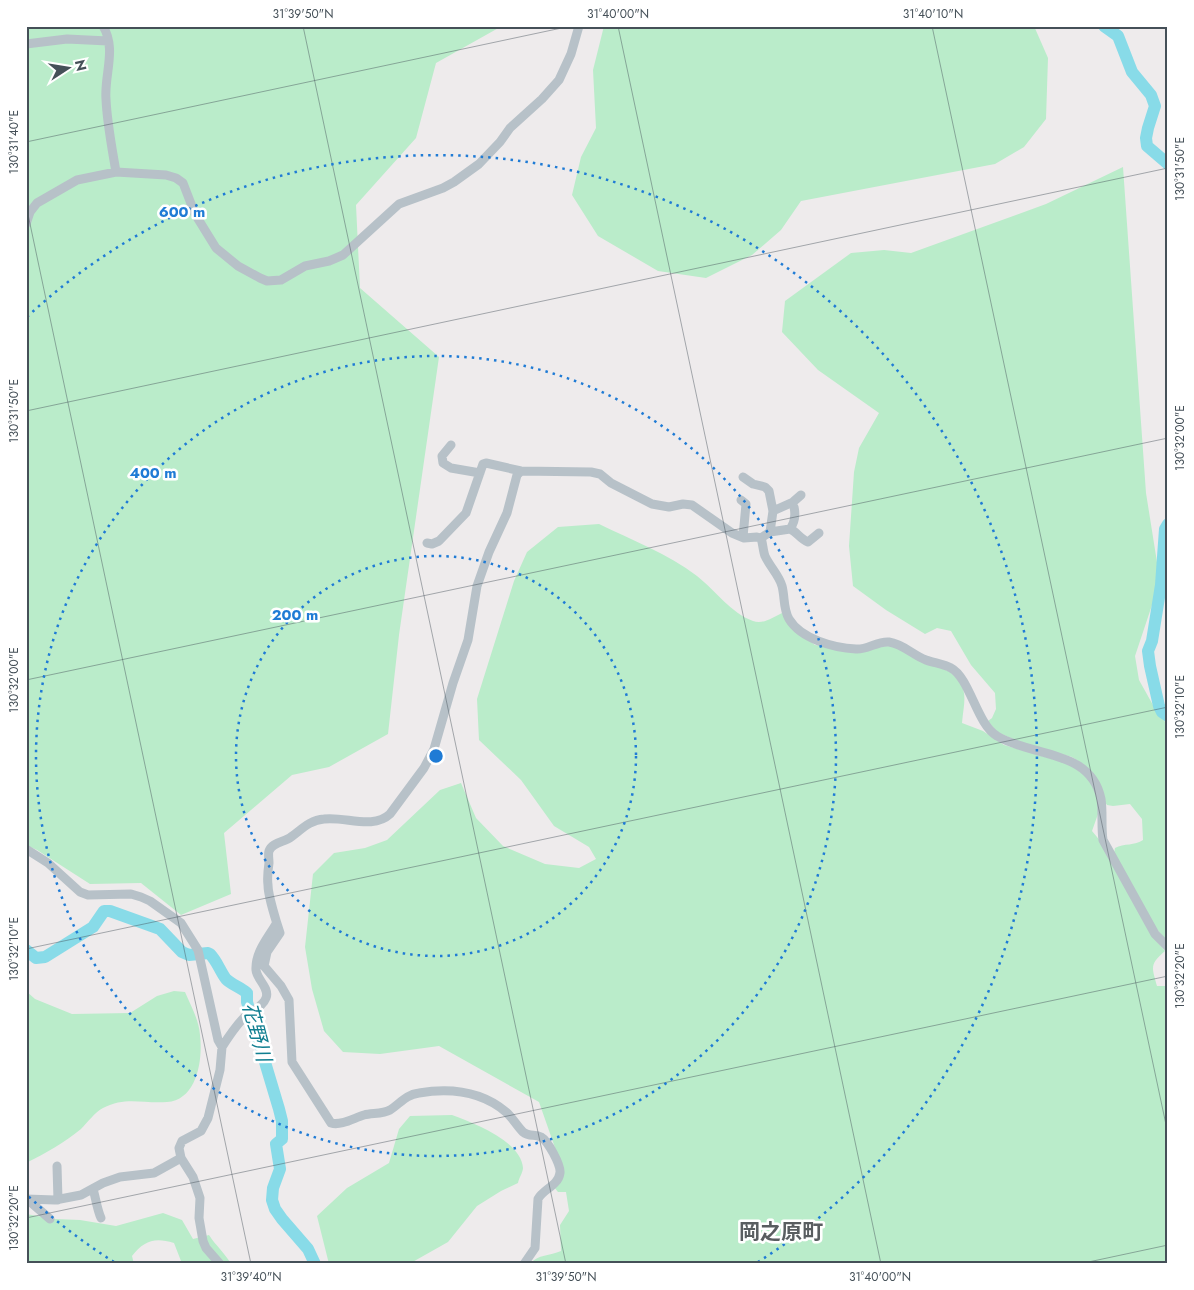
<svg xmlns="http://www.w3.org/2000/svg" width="1194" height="1290" font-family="Jost,'Noto Sans JP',sans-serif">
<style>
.green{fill:#baecca}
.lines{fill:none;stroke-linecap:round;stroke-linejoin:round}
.river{stroke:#88dbe8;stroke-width:12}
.minor{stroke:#b7c1c8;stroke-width:9}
.ticks{fill:none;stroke:#455058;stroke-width:1;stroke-opacity:0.45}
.ring{fill:none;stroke:#1f7bd5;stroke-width:2.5;stroke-dasharray:2.5 5}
.labels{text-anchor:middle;stroke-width:5;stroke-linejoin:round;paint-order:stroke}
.water-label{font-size:20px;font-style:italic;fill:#117f91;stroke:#fff}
.quarter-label{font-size:21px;font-weight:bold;fill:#595d60;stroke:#fff}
.centre{fill:#1f7bd5;stroke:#fff;stroke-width:2.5}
.ring-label{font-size:15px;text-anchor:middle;font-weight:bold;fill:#1f7bd5;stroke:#fff;stroke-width:5;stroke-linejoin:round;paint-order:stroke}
.neatline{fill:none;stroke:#455058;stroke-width:2}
.ticks-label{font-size:12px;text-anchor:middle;fill:#455058}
</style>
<rect width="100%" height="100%" fill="#eeebec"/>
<path class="green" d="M26 26H502L436 63 416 138 356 205 360 288 439 357 399 635 388 734 329 767 292 775 224 833 231 894 181 915 141 883 90 884 37 850 26 845Z
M604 26H1034L1048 58 1046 119 1024 147 995 164 801 201 781 230 752 255 706 278 658 271 598 236 572 195 581 157 596 128 593 70Z
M1123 167 1146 493 1160 581 1135 656 1139 680 1158 714 1168 725V942L1154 926 1114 853 1115 848C1124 843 1135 846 1143 840L1142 819 1130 804 1113 806 1107 805 1105 802 1103 791 1093 773 1083 764 1072 757 1022 743 997 732 988 721 992 718 996 709 995 693 971 665 951 631 937 628 925 634 886 610 853 586 849 546 854 472 859 448 879 413 818 370 782 332 785 301 851 253 884 250 911 253 1046 204Z
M599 524C632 540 668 554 697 576 716 591 731 613 753 621 763 625 773 617 782 613L792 628 815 645 834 648 892 646 950 672C970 688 964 700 962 723L983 731 1004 745 1069 764 1089 778 1098 800V814L1092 831 1102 843 1153 937 1165 951C1149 965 1152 967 1157 986H1168V1264H530C538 1254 550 1256 561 1251L560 1225 569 1211 566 1192H558L554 1187 560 1162 539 1102 439 1046 380 1054 343 1052 324 1031 312 989 305 947 313 874 334 853 365 848 387 840 440 790 461 783 476 818 503 846 545 864 579 868 596 859 589 847 554 826 521 780 479 740 477 699 514 581 527 552 558 527Z
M26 991 35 999 72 1014 130 1013 157 996 174 991 185 992C191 1006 199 1020 200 1035 203 1060 197 1100 167 1102 143 1104 126 1096 103 1108 95 1112 88 1122 81 1129 64 1143 46 1153 26 1163Z
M452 1115C474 1123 521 1141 523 1168 523 1172 519 1178 518 1183L501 1191 477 1206 448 1242 409 1264H329L317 1216 347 1188 389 1163 399 1129 410 1116Z
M163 1213 182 1220 193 1239 209 1235C216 1246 225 1253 231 1264H180L181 1261 174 1243C154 1237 144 1241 132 1256L134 1264H26V1214L55 1219 80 1220 116 1226Z"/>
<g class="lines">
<path class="river" d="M1104 26 1118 36 1132 72 1151 95 1155 106 1148 128 1146 138 1147 146 1168 164
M1168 524 1165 529 1161 585 1152 641 1148 651 1150 666 1159 706 1162 712 1168 716
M26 950 36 958 45 957 93 927 104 911H110L160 929 182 952 189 955 208 953 210 954C217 961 220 971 226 979 232 985 240 987 247 993V1002L279 1109 282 1121V1139L276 1144 280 1169 273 1188 272 1200 275 1209 282 1219 308 1249 315 1264"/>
<path class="minor" d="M103 26C117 49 104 75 106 99 107 123 112 148 116 172
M26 44 67 39 108 41
M26 224 30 212 37 203 77 180 116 172 166 175 176 178 183 183 195 214 216 248 238 266 260 278 267 281 281 280 305 266 329 261 343 255 399 204 443 188 454 182 479 164 500 142 510 128 542 99 559 80 571 54 579 26
M451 445 442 456 443 463 451 468 480 473
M521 471 517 475 507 513 489 552 477 586 468 640 453 683 434 749 424 768 390 814C373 830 345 816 324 819 310 820 302 829 291 837 285 842 272 842 269 851 268 854 269 859 269 863 268 870 267 878 268 885 268 895 277 924 280 933L267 952 264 966 281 986 289 1000 292 1062 331 1123C341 1126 354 1118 364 1115 372 1113 383 1114 390 1110 401 1103 405 1095 419 1093 449 1088 481 1091 506 1112 512 1117 517 1126 523 1132 529 1137 535 1134 541 1137 548 1141 561 1165 560 1173 558 1186 543 1189 538 1199L535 1248 524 1264
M743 477 753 484 765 487 769 491 773 511
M741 500 746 504 743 537
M790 529C797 532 800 539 808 542L819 533
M770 532 790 529C795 522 796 516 794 507
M761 538 770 532 773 511 793 502 801 495
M427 543 432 544 439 541 466 513 483 464 486 463 521 471 591 472 600 474 611 483 652 504 669 507 683 504 692 505 732 533 744 538 757 537 761 538C763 544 763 551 765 556 770 567 779 575 782 586 785 597 783 609 789 619 801 639 834 648 856 649 867 650 877 641 889 642 903 644 913 655 926 660 934 663 944 664 951 668 970 678 977 725 997 736 1032 757 1091 749 1101 799 1103 812 1101 826 1103 840L1155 934 1168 947
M26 849 48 863 80 892 88 895 131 894 141 897 150 901 181 923 198 950 218 1040 222 1047 220 1070 208 1118 201 1131 182 1141 179 1148 181 1158 193 1177 200 1198 199 1218 203 1241 206 1248 220 1264
M222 1047C229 1036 238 1022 248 1014 255 1009 263 1006 266 998 270 988 257 980 256 970 255 952 268 938 276 924
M57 1166 58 1200
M93 1189C96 1199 97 1209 101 1218
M26 1199 55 1200 81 1195 103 1183 120 1177 154 1173 181 1158
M27 1199 50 1219"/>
</g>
<path class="ticks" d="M303 26 566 1264M618 26 881 1264M932 26 1168 1134M26 142 571 26M26 205 251 1264M26 411 1168 168M26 680 1168 438M26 949 1168 707M26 1218 1168 976M1079 1264 1168 1245"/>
<g class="ring">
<circle cx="436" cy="756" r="200"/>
<circle cx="436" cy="756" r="400"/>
<path d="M114 1262A600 600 0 0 1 27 1195M27 317A600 600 0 1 1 758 1262"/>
</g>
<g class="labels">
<g class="water-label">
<text transform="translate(257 1032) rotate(75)" y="7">花野川</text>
</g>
<g class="quarter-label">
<text x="781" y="1239">岡之原町</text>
</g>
</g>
<circle cx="436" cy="756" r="8" class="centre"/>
<g class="ring-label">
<text x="182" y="217">600 m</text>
<text x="153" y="478">400 m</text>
<text x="295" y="620">200 m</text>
</g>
<rect width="1194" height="1290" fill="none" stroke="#ffffff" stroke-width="55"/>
<g transform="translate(68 68) rotate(78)" stroke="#ffffff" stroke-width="4" paint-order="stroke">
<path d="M0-4L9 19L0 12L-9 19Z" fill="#455058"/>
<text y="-8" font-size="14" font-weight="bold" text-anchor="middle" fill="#455058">N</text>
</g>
<rect x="28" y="28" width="1138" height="1234" class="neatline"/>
<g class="ticks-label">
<text x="303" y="18">31°39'50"N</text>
<text x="618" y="18">31°40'00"N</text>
<text x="933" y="18">31°40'10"N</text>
<text transform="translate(14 142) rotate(-90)" y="4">130°31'40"E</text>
<text transform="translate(1180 169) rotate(-90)" y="4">130°31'50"E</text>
<text transform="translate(14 411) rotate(-90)" y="4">130°31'50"E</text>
<text transform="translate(1180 438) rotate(-90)" y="4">130°32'00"E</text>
<text transform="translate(14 680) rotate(-90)" y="4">130°32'00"E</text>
<text transform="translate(1180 707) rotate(-90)" y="4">130°32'10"E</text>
<text transform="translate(14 949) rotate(-90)" y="4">130°32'10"E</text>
<text transform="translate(1180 976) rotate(-90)" y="4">130°32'20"E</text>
<text transform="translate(14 1218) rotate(-90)" y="4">130°32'20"E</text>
<text x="251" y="1281">31°39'40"N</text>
<text x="566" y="1281">31°39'50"N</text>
<text x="880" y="1281">31°40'00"N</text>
</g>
</svg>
